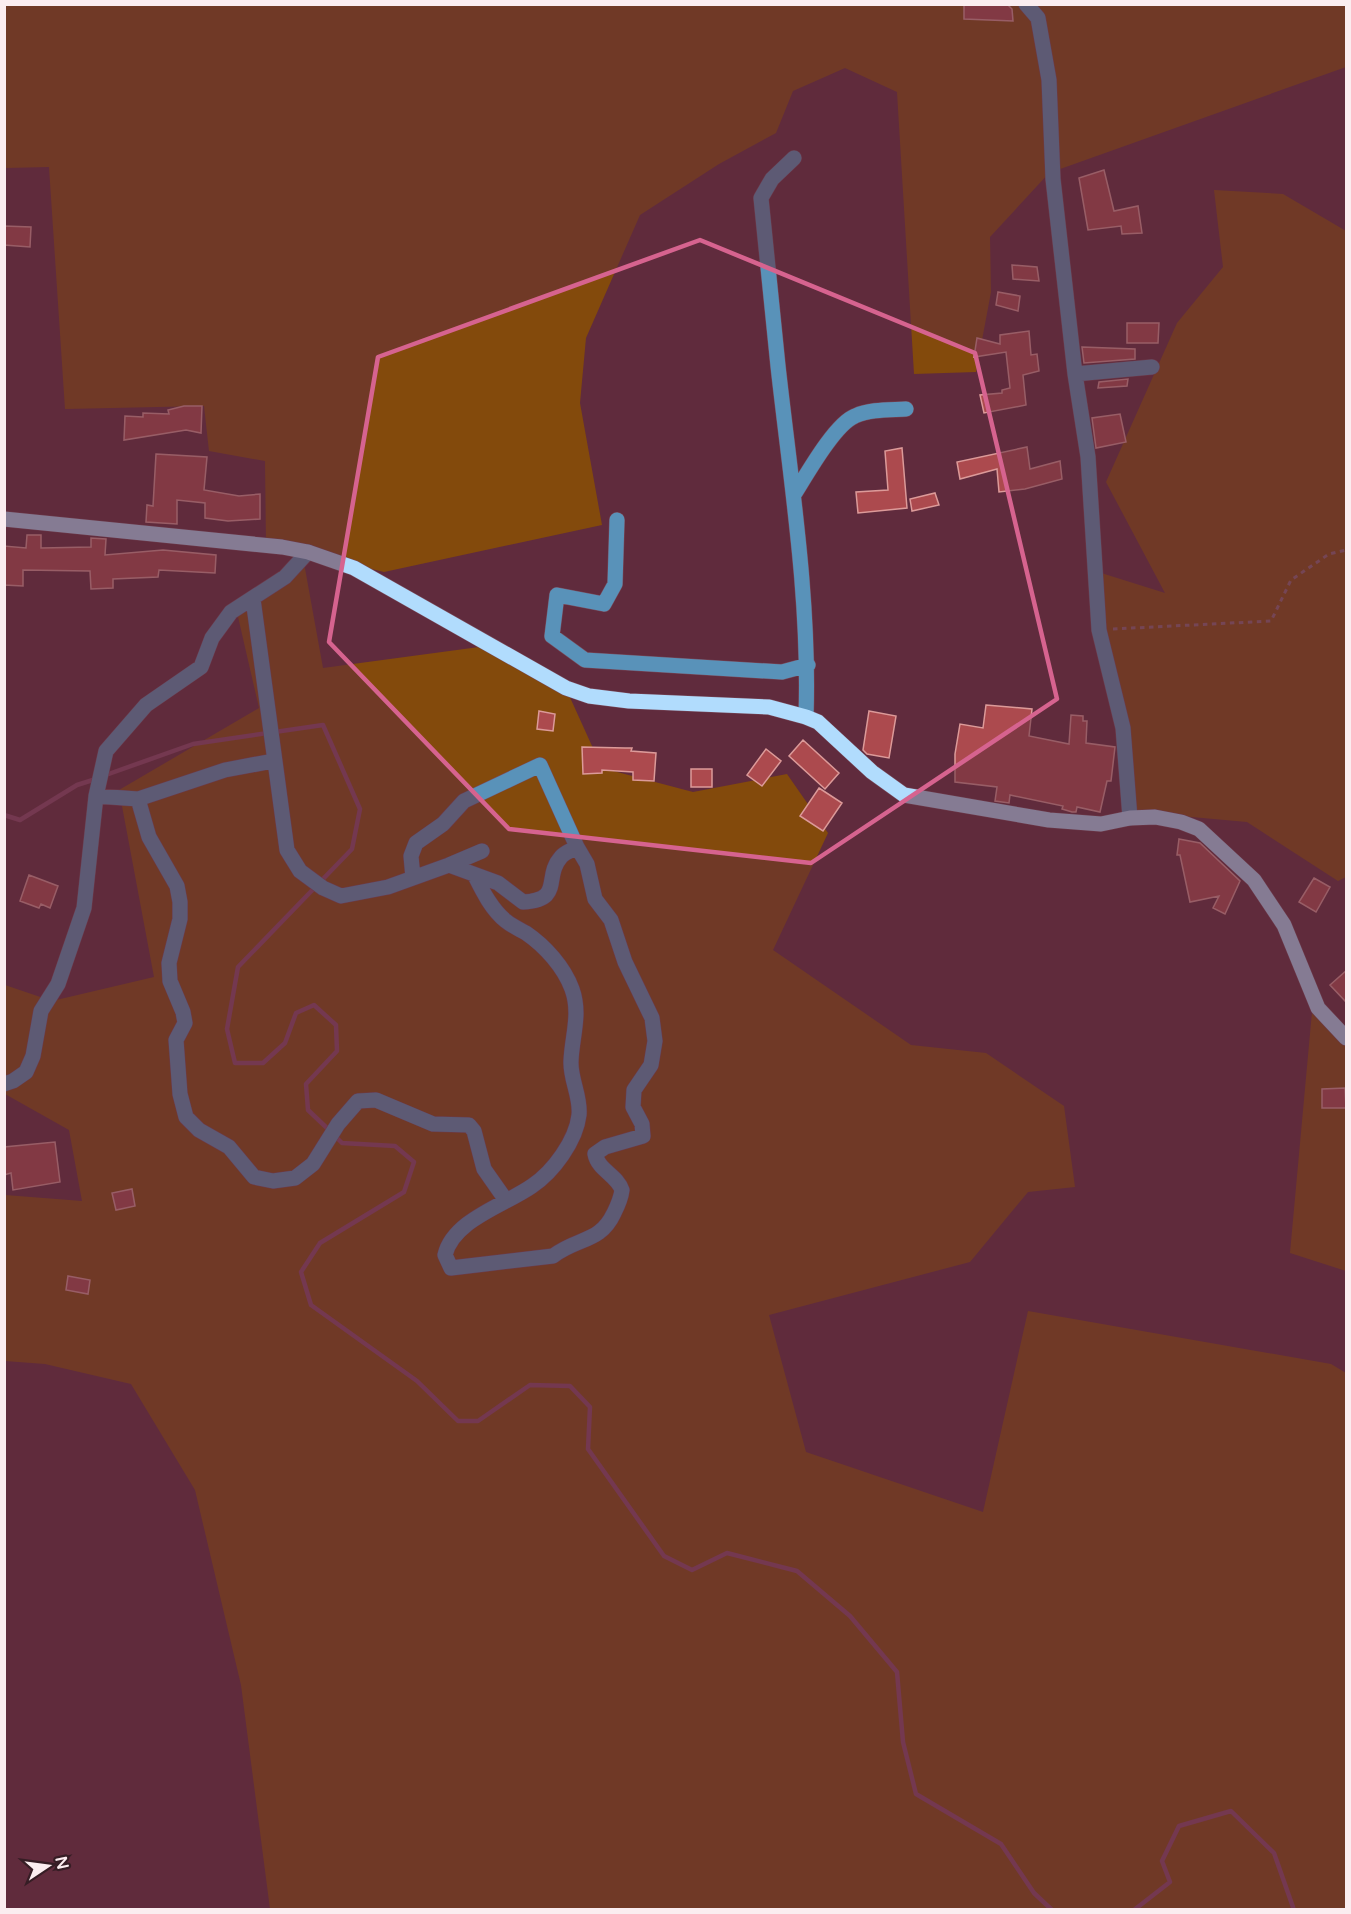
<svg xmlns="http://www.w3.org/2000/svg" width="1351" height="1914" font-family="'Varela Round',sans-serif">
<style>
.green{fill:#834a0c}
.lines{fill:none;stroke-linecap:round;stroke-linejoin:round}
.stream{stroke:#8c4768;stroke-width:4.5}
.building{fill:#ac4a4e;stroke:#dc9a99;stroke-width:1.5}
.minor-casing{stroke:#794a5a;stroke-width:16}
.major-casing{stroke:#794a5a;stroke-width:16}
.path{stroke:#8f6573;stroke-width:3;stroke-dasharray:4.5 4.5;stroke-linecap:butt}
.minor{stroke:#5992b9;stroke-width:15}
.major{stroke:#b1dcfd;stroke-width:15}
.marked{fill:none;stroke:#d6638f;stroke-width:4.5;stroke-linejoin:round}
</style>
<rect width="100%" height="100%" fill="#602b3d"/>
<path class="green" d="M5 5H1346V67L1049 173 990 237 991 292 976 372 914 374 897 92 845 68 793 91 776 133 719 164 640 215 586 338 580 403 602 525 384 572 302 552 323 668 494 645 568 693 602 768 693 792 787 774 828 833 773 950 911 1045 986 1053 1064 1106 1075 1187 1028 1192 970 1262 769 1315 806 1452 983 1512 1028 1311 1331 1364 1346 1373V1909H270L241 1685 195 1490 131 1384 45 1364 5 1361V1195L82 1201 69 1130 5 1094V985L52 1001 154 977 119 790 259 708 236 608 302 552 266 543 265 461 209 451 204 406 65 409 49 167 5 168Z
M1214 190 1283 194 1346 231V877L1338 881 1247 822 1125 811 1098 572 1165 593 1106 482 1177 323 1223 267Z
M1312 1012 1346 1026V1271L1290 1253Z"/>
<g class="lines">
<path class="stream" d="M103 776 193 744 323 725 360 809 352 849 238 967 227 1029 235 1063H263L285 1043 296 1013 314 1005 336 1025 337 1051 306 1084 308 1110 329 1130
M4 815 20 820 77 785 96 779
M335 1136 342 1143 395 1146 414 1162 404 1192 320 1243 301 1272 311 1305 417 1381 458 1421H478L530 1385 570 1386 590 1407 588 1449 664 1556 692 1570 727 1553 797 1571 850 1616 897 1672 903 1742 916 1794 1001 1844 1034 1893 1052 1910
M1134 1910 1170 1882 1162 1861 1179 1826 1231 1811 1274 1853 1294 1910"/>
</g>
<path class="building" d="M964 4H1007L1012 9 1013 21 964 19Z
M1104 170 1114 211 1138 206 1142 233 1122 234 1121 226 1088 230 1079 178Z
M4 226 31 227 30 247 4 245Z
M1012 265 1037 267 1039 281 1013 279Z
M998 292 1020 296 1018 311 996 305Z
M1127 323H1159L1158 343H1127Z
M1029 331 1031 355 1037 354 1039 371 1023 375 1026 405 984 413 980 395 1002 393V390L1010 388 1006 352 974 357 977 338 1000 344V335Z
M1082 347 1135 349V359L1084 363Z
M1128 379 1127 386 1098 388 1099 382Z
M184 406H202L201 433 186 430 124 440 125 416 143 417V413L169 414 168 410Z
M1120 414 1126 442 1096 448 1092 418Z
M1027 447 1030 469 1060 461 1062 479 1025 489 999 492 997 469 960 479 957 462Z
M902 448 907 508 858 513 856 492 888 490 885 451Z
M156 454 207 457 204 490 239 496 260 494V519L228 521 205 518V503L177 500V524L146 522 147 505 153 506Z
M935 493 939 505 912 511 910 499Z
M27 535H41V548L91 547V538L106 539 105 555 163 550 216 555 215 573 159 570 158 577 113 579V588L91 589 90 571 23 570V586L4 585V546L26 548Z
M986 705 1032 709 1029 736 1069 744 1071 715 1083 716V721H1087L1086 743 1115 747 1111 781H1107L1100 812 1077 807 1076 812H1072L1062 809 1063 806 1010 795 1009 803 995 801 997 787 955 782V754L960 724 983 728Z
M539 711 555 714 553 731 537 729Z
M869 711 896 716 889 758 867 754 863 750Z
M803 740 839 773 825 789 789 756Z
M582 747 625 748H632L631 751 656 753 654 781 633 780V772L602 770V773L583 774Z
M766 749 781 761 762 786 747 775Z
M691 769H712V787H691Z
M819 788 842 803 823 831 800 816Z
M1179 839 1200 843 1240 881 1225 914 1213 908 1219 896 1190 902 1180 855H1177Z
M29 875 58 886 50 908 41 904 39 908 20 901Z
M1314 878 1330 887 1316 912 1299 902Z
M1347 970V1003L1330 985Z
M1345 1088 1346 1108H1322V1089Z
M55 1142 60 1182 13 1190 11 1173 4 1175V1147Z
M132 1189 135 1206 116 1210 112 1193Z
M68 1276 90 1280 88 1294 66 1290Z"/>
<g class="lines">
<g class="minor-casing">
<path id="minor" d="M1026 4 1038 18 1049 80 1053 179 1075 374 1088 457 1099 630 1123 728 1130 818
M794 158 772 179 761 198C767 254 772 310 778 366 791 483 810 599 806 717
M1075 374 1152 367
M795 493C807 474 835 424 855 416 871 409 889 410 906 409
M617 520 615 584 604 604 557 595 552 636 585 660 782 672 808 665
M253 599 287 850 300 871 323 888 341 896 388 887 449 865 498 883 523 902C564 900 543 877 561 857 564 853 572 850 577 847L587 864 595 899 611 920 625 962 652 1018 655 1041 651 1065 634 1090 633 1107 642 1124 643 1136 605 1147 595 1154C598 1170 617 1175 622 1190 621 1198 618 1205 614 1213 600 1243 578 1237 553 1256L451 1268 445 1255C453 1220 505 1205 532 1186 553 1172 576 1141 579 1115 581 1097 570 1079 571 1061 572 1036 581 1014 572 989 564 967 545 946 526 933 519 929 512 926 506 921 492 910 483 892 475 876
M273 761 225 770 138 799 149 837 177 886 180 902V919L169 963 170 981 183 1012 185 1023 176 1040 180 1094 186 1117 199 1130 229 1147 254 1177 273 1181 295 1178 313 1164 338 1124 358 1101 376 1100 433 1124 469 1125 474 1131 484 1169 505 1199
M96 796 138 799
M449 865 482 851
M413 878 411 856 416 843 443 824 464 801 540 765 577 847
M4 1084 13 1081 26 1072 33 1056 41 1011 58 984 84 908 96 796 106 751 146 705 201 667 212 638 231 612 285 577 308 552"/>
</g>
<g class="major-casing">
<path id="major" d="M4 519 282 547 308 552 354 568 566 688 589 696 629 701 769 707 806 717 818 722 872 772 904 795 1049 820 1101 824 1130 818 1155 817 1181 822 1199 829 1254 880 1284 925 1318 1008 1346 1038"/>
</g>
<path class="path" d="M1113 629 1271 621 1291 580 1329 554 1346 550"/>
<use href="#minor" class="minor"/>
<use href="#major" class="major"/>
</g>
<path d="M0 0H1351V1914H0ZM700 240 975 353 1057 699 811 863 509 829 329 642 378 357Z" fill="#602b3d" fill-opacity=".55" fill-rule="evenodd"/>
<path class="marked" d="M700 240 975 353 1057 699 811 863 509 829 329 642 378 357Z"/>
<rect width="1351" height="1914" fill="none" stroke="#fbedf0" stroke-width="12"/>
<g transform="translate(48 1866) rotate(77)" stroke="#361d25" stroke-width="4.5" paint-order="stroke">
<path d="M0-4.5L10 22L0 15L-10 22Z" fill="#fbedf0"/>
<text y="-9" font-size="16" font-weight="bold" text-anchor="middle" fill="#fbedf0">N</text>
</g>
</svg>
